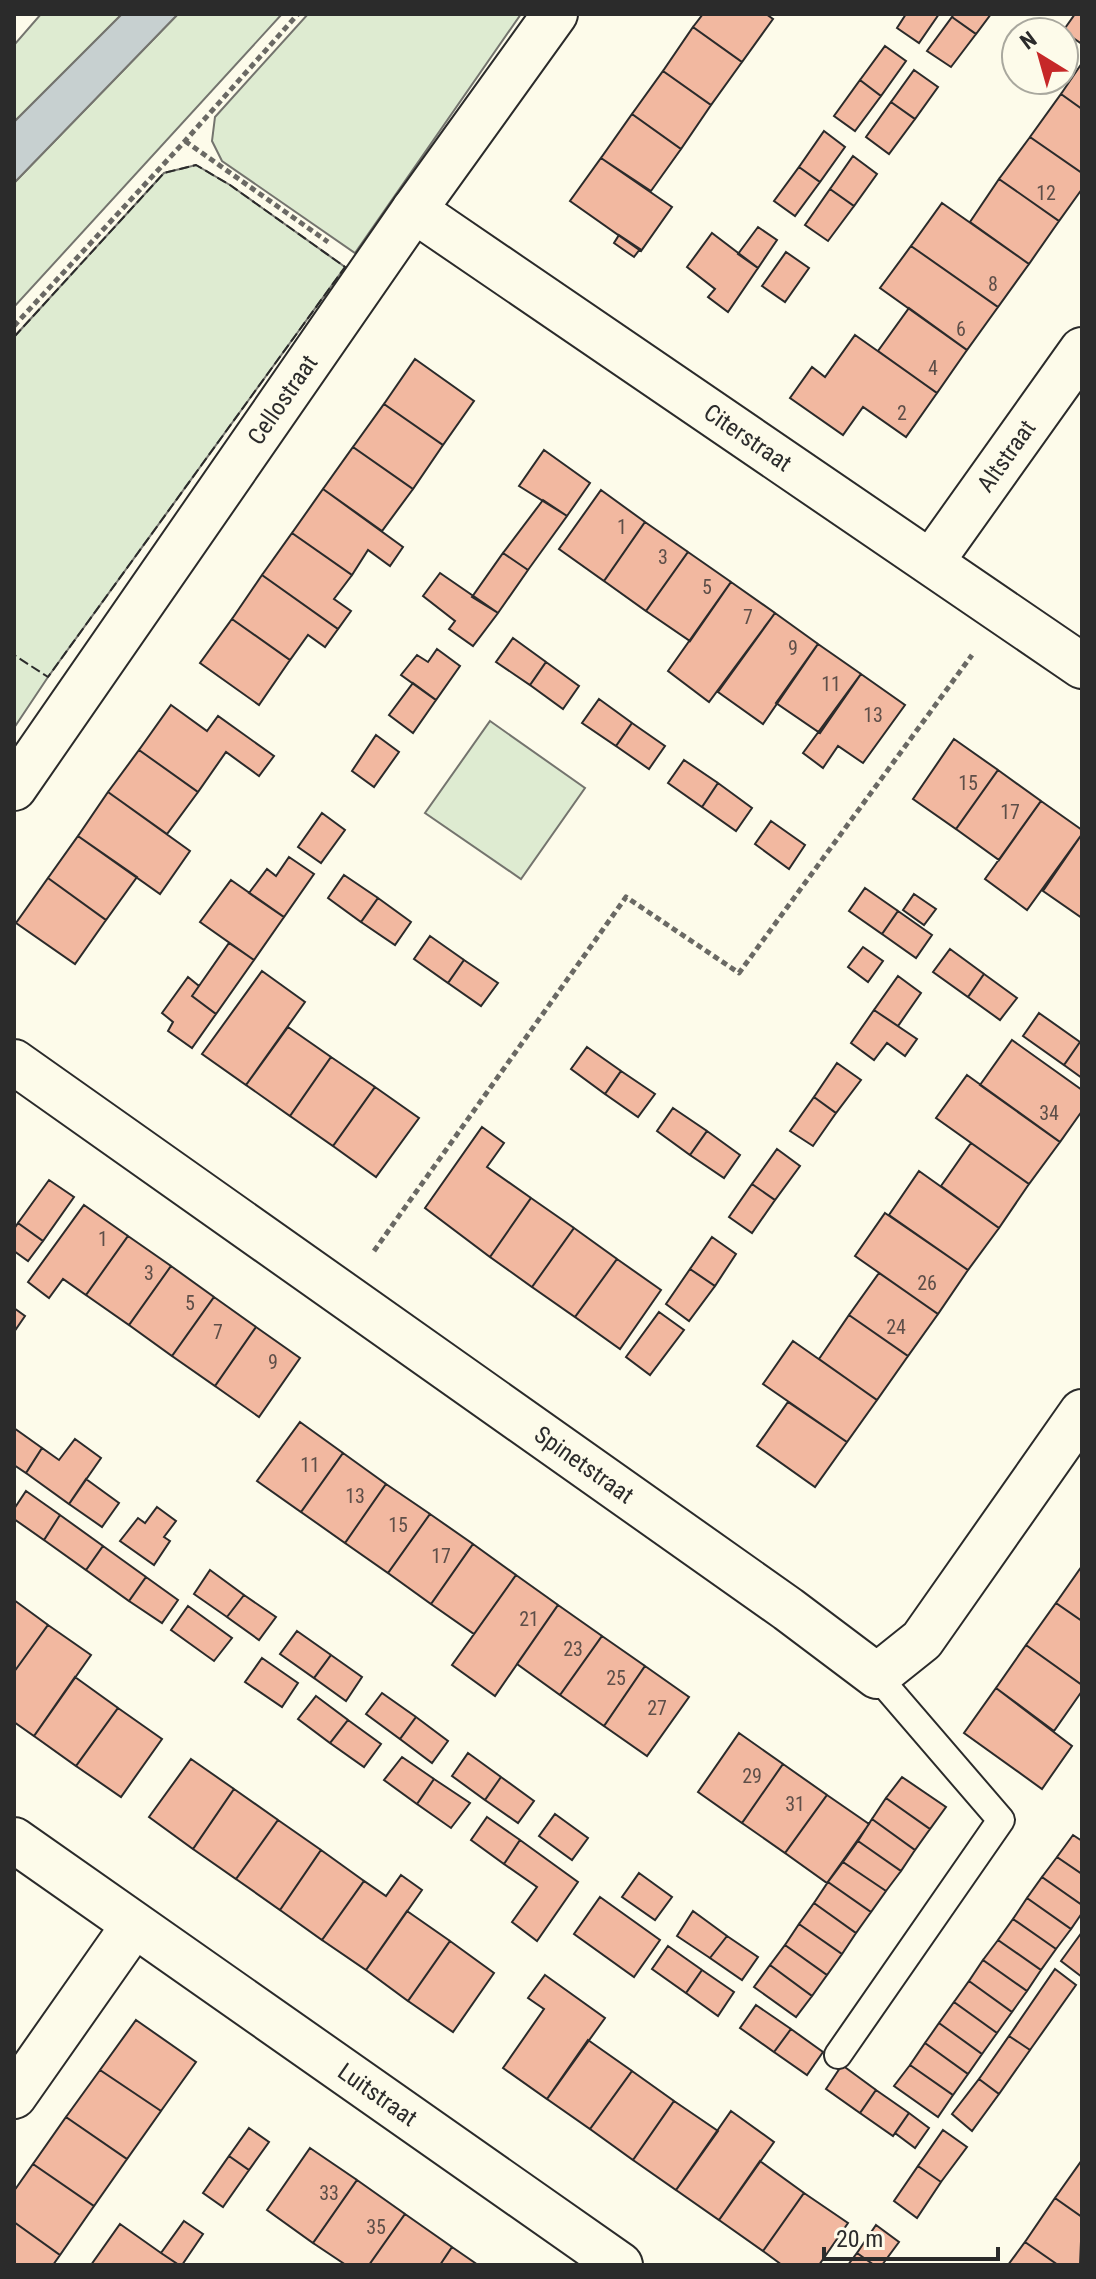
<svg xmlns="http://www.w3.org/2000/svg" width="1096" height="2279" font-family="'Roboto Condensed',sans-serif">
<style>
.green{fill:#deebd1;stroke:#74746e;stroke-width:2}
.water{fill:#c7d0d0;stroke:#74746e;stroke-width:2}
.building{fill:#f2b8a0;stroke:#2b2b2b;stroke-width:2}
.lines{fill:none;stroke-linecap:round;stroke-linejoin:round}
.service-casing{stroke:#2b2b2b;stroke-width:30}
.minor-casing{stroke:#2b2b2b;stroke-width:48}
.path{stroke:#6a6964;stroke-width:5;stroke-dasharray:6 4;stroke-linecap:butt}
.service{stroke:#fdfbea;stroke-width:26}
.minor{stroke:#fdfbea;stroke-width:44}
.fence{stroke:#2b2b2b;stroke-width:2;stroke-dasharray:10 4;stroke-linecap:butt}
.labels{text-anchor:middle;stroke-width:6;stroke-linejoin:round;paint-order:stroke}
.number-label{font-size:20px;fill:#5d4e48}
.street-label{font-size:24px;fill:#2b2b2b;stroke:#fdfbea}
</style>
<rect width="100%" height="100%" fill="#fdfbea"/>
<path class="green" d="M41 14H122L14 122V45Z
M178 14H282L14 307V183Z
M308 14H521L355 253 222 161 212 141 215 117Z
M196 165 230 185 345 267 48 677 14 728V337L164 173Z
M490 721 585 788 521 879 425 813Z"/>
<path class="water" d="M122 14H178L14 183V122Z"/>
<path class="building" d="M703 14H766L773 19 742 62 693 27Z
M906 14H939L919 43 897 28Z
M954 14H991L976 34 952 17Z
M1075 14H1082V44L1063 31Z
M952 17 976 34 951 67 927 51Z
M693 27 742 62 711 105 663 71Z
M885 46 906 61 881 96 860 80Z
M1082 63V109L1061 94Z
M914 70 938 87 915 119 891 102Z
M663 71 711 105 681 149 632 114Z
M860 80 881 96 855 131 834 116Z
M1061 94 1082 109V173L1030 137Z
M891 102 915 119 889 154 866 137Z
M632 114 681 149 651 191 601 158Z
M824 131 845 147 820 182 799 167Z
M1030 137 1082 173V189L1059 221 999 179Z
M853 156 877 174 854 206 830 189Z
M601 158 672 207 641 251 570 201Z
M799 167 820 182 795 216 774 201Z
M999 179 1059 221 1029 264 970 222Z
M830 189 854 206 828 241 805 225Z
M942 203 1029 264 998 307 911 246Z
M758 227 777 240 758 268 738 254Z
M712 233 758 268 728 312 708 297 715 289 687 267Z
M619 235 640 249 634 257 614 243Z
M911 246 998 307 967 350 880 288Z
M786 252 809 268 785 302 762 286Z
M909 308 967 350 937 393 878 351Z
M855 335 937 393 906 437 863 407 843 435 790 398 812 367 825 377Z
M415 359 474 401 443 445 384 404Z
M384 404 443 445 413 489 353 447Z
M353 447 413 489 382 531 323 489Z
M544 450 590 483 567 516 519 486Z
M323 489 403 547 390 566 368 550 352 575 292 533Z
M601 490 645 522 604 581 559 549Z
M543 500 567 516 528 570 503 553Z
M645 522 688 552 646 611 604 581Z
M292 533 352 575 334 599 351 611 338 629 262 575Z
M688 552 731 582 690 641 646 611Z
M503 553 528 570 498 613 472 597Z
M440 573 498 613 473 646 449 629 455 621 423 596Z
M262 575 338 629 325 647 308 635 290 660 232 619Z
M731 582 775 613 709 702 668 671Z
M775 613 818 644 763 724 718 692Z
M232 619 290 660 259 705 200 663Z
M513 638 546 662 530 685 496 662Z
M818 644 861 674 820 733 776 703Z
M437 649 460 666 436 700 401 675 417 655 428 662Z
M546 662 579 686 563 709 530 685Z
M861 674 905 705 863 763 838 746 823 768 803 753Z
M413 683 436 700 413 733 389 715Z
M599 699 632 723 616 746 582 723Z
M171 705 207 731 218 716 274 756 259 776 226 752 198 792 139 750Z
M632 723 665 746 649 769 616 746Z
M376 735 399 752 374 787 352 771Z
M954 739 998 770 956 829 913 799Z
M139 750 198 792 167 834 108 792Z
M684 760 718 783 702 807 668 783Z
M998 770 1041 801 999 860 956 829Z
M718 783 752 808 736 831 702 807Z
M108 792 190 851 160 894 78 836Z
M1041 801 1082 830V834L1027 910 985 879Z
M322 813 345 830 321 863 298 847Z
M771 821 805 845 789 869 755 844Z
M1082 834V918L1043 891Z
M78 836 137 877 106 920 48 878Z
M289 857 314 874 284 917 249 893 267 869 276 876Z
M344 875 378 898 361 922 328 898Z
M48 878 106 920 75 964 16 923Z
M231 880 284 917 254 960 200 922Z
M865 888 898 911 882 934 849 911Z
M914 894 936 909 924 925 903 910Z
M378 898 411 922 395 945 361 922Z
M898 911 932 935 916 958 882 934Z
M430 936 464 960 448 983 414 959Z
M229 943 254 960 216 1014 192 996Z
M863 947 883 961 868 982 848 967Z
M950 949 984 974 968 997 933 972Z
M464 960 498 983 481 1006 448 983Z
M262 971 305 1002 246 1085 202 1054Z
M984 974 1017 998 1000 1020 968 997Z
M898 976 921 993 898 1026 874 1010Z
M188 977 199 986 192 996 216 1014 192 1048 168 1031 173 1022 162 1013Z
M874 1010 917 1039 905 1056 887 1043 874 1060 851 1043Z
M1039 1013 1080 1042 1064 1065 1023 1036Z
M288 1027 331 1057 290 1116 246 1085Z
M1012 1040 1082 1090V1111L1060 1142 980 1085Z
M1080 1042 1082 1043V1078L1064 1065Z
M587 1047 621 1071 605 1094 571 1069Z
M331 1057 375 1087 333 1146 290 1116Z
M837 1063 861 1080 836 1113 814 1097Z
M621 1071 655 1094 638 1117 605 1094Z
M967 1075 1060 1142 1029 1184 936 1118Z
M375 1087 419 1118 376 1177 333 1146Z
M814 1097 836 1113 813 1146 790 1131Z
M673 1108 707 1131 690 1155 657 1131Z
M482 1127 504 1143 487 1167 531 1198 490 1257 425 1208Z
M707 1131 740 1155 724 1178 690 1155Z
M971 1143 1029 1184 999 1228 941 1186Z
M777 1149 800 1166 775 1200 752 1184Z
M919 1171 999 1228 968 1270 889 1215Z
M49 1180 74 1197 43 1241 18 1223Z
M752 1184 775 1200 752 1233 729 1217Z
M531 1198 574 1228 532 1287 490 1257Z
M84 1205 128 1236 86 1295 63 1279 49 1298 28 1282Z
M885 1213 968 1270 938 1314 855 1256Z
M18 1223 43 1241 28 1261 14 1251V1229Z
M574 1228 617 1259 575 1317 532 1287Z
M128 1236 171 1266 129 1325 86 1295Z
M712 1237 736 1254 715 1286 690 1269Z
M617 1259 661 1290 620 1349 575 1317Z
M171 1266 214 1297 172 1356 129 1325Z
M690 1269 715 1286 689 1321 666 1304Z
M879 1273 938 1314 908 1356 849 1315Z
M214 1297 256 1327 215 1386 172 1356Z
M14 1308 25 1316 14 1332Z
M659 1312 684 1330 650 1375 626 1357Z
M849 1315 908 1356 877 1400 819 1359Z
M256 1327 300 1358 259 1417 215 1386Z
M793 1341 877 1400 847 1442 763 1384Z
M788 1402 847 1442 815 1487 757 1446Z
M300 1422 343 1453 301 1512 257 1481Z
M14 1428 42 1448 26 1473 14 1465Z
M75 1439 101 1458 69 1504 26 1473 42 1448 59 1460Z
M343 1453 386 1484 345 1543 301 1512Z
M86 1479 119 1503 102 1527 69 1504Z
M386 1484 430 1514 388 1573 345 1543Z
M26 1491 60 1515 44 1540 14 1519V1509Z
M157 1507 176 1521 164 1537 170 1541 154 1565 120 1541 138 1518 145 1523Z
M430 1514 473 1544 431 1604 388 1573Z
M60 1515 103 1546 86 1570 44 1540Z
M473 1544 516 1575 474 1634 431 1604Z
M103 1546 146 1577 129 1601 86 1570Z
M1082 1566V1621L1056 1603Z
M210 1570 244 1595 227 1617 194 1594Z
M516 1575 558 1605 495 1696 452 1665Z
M146 1577 178 1600 162 1623 129 1601Z
M244 1595 276 1617 259 1640 227 1617Z
M14 1600 48 1625 14 1672Z
M1056 1603 1082 1621V1685L1026 1645Z
M558 1605 602 1636 560 1695 517 1664Z
M188 1606 232 1638 214 1661 171 1630Z
M48 1625 91 1655 34 1736 14 1722V1672Z
M297 1631 331 1655 314 1678 280 1654Z
M602 1636 645 1666 604 1726 560 1695Z
M1026 1645 1082 1685V1691L1054 1731 996 1688Z
M331 1655 362 1677 346 1701 314 1678Z
M262 1658 298 1683 282 1707 245 1682Z
M645 1666 689 1697 647 1756 604 1726Z
M75 1677 118 1708 76 1766 34 1736Z
M996 1688 1072 1746 1042 1789 964 1733Z
M382 1693 416 1717 400 1739 366 1714Z
M316 1696 348 1720 330 1743 298 1719Z
M118 1708 162 1739 121 1797 76 1766Z
M416 1717 448 1741 432 1763 400 1739Z
M348 1720 381 1744 364 1767 330 1743Z
M739 1733 783 1764 742 1823 698 1792Z
M468 1753 501 1777 485 1800 452 1776Z
M402 1757 434 1779 417 1804 384 1780Z
M191 1759 234 1789 193 1849 149 1817Z
M783 1764 827 1795 785 1853 742 1823Z
M501 1777 534 1801 518 1823 485 1800Z
M902 1777 946 1807 930 1829 886 1798Z
M434 1779 470 1803 451 1828 417 1804Z
M234 1789 278 1820 236 1879 193 1849Z
M827 1795 869 1824 827 1883 785 1853Z
M886 1798 930 1829 915 1850 872 1819Z
M555 1814 588 1838 572 1860 539 1836Z
M487 1817 520 1840 504 1864 471 1840Z
M872 1819 915 1850 901 1871 858 1841Z
M278 1820 321 1850 280 1910 236 1879Z
M1073 1835 1082 1841V1874L1057 1857Z
M520 1840 578 1882 537 1941 512 1922 537 1887 504 1864Z
M858 1841 901 1871 886 1891 843 1862Z
M321 1850 364 1881 322 1940 280 1910Z
M1057 1857 1082 1874V1905L1042 1877Z
M843 1862 886 1891 871 1912 828 1882Z
M639 1873 672 1897 655 1920 622 1897Z
M401 1875 422 1890 366 1970 322 1940 364 1881 386 1896Z
M1042 1877 1082 1905V1913L1071 1929 1027 1898Z
M828 1882 871 1912 856 1933 814 1903Z
M600 1897 660 1940 634 1977 574 1934Z
M1027 1898 1071 1929 1056 1949 1013 1919Z
M814 1903 856 1933 842 1954 799 1924Z
M407 1911 450 1941 408 2001 366 1970Z
M693 1911 727 1936 710 1958 677 1936Z
M1013 1919 1056 1949 1041 1970 998 1940Z
M799 1924 842 1954 827 1975 785 1945Z
M1082 1932V1977L1061 1961Z
M727 1936 758 1957 742 1980 710 1958Z
M998 1940 1041 1970 1027 1991 983 1960Z
M450 1941 494 1973 453 2032 408 2001Z
M785 1945 827 1975 812 1996 770 1965Z
M668 1946 702 1970 686 1993 652 1969Z
M983 1960 1027 1991 1012 2012 969 1981Z
M770 1965 812 1996 796 2017 754 1987Z
M1055 1969 1076 1985 1030 2050 1009 2036Z
M702 1970 734 1992 718 2016 686 1993Z
M545 1975 605 2018 547 2099 503 2068 544 2009 528 1998Z
M969 1981 1012 2012 997 2033 954 2002Z
M954 2002 997 2033 982 2054 939 2023Z
M756 2005 791 2029 774 2052 740 2028Z
M136 2020 196 2062 161 2111 100 2070Z
M939 2023 982 2054 968 2074 925 2043Z
M791 2029 823 2052 807 2075 774 2052Z
M1009 2036 1030 2050 999 2094 979 2079Z
M588 2040 632 2071 590 2129 547 2099Z
M925 2043 968 2074 953 2095 910 2065Z
M842 2065 876 2090 860 2113 826 2089Z
M910 2065 953 2095 938 2117 894 2086Z
M100 2070 161 2111 127 2159 66 2117Z
M632 2071 674 2101 633 2160 590 2129Z
M979 2079 999 2094 972 2131 952 2114Z
M876 2090 909 2113 893 2136 860 2113Z
M674 2101 718 2131 676 2190 633 2160Z
M731 2111 774 2142 719 2220 676 2190Z
M909 2113 929 2128 915 2148 895 2133Z
M66 2117 127 2159 94 2206 33 2164Z
M249 2128 269 2142 249 2170 229 2156Z
M943 2130 967 2147 941 2182 918 2166Z
M310 2148 357 2180 313 2243 267 2210Z
M229 2156 249 2170 223 2207 203 2193Z
M1082 2160V2217L1055 2198Z
M760 2161 804 2193 763 2251 719 2220Z
M33 2164 94 2206 60 2255 14 2222V2191Z
M918 2166 941 2182 917 2218 894 2201Z
M357 2180 405 2214 369 2265H346L313 2243Z
M804 2193 848 2223 819 2265H782L763 2251Z
M1055 2198 1082 2217 1080 2265H1058L1025 2242Z
M405 2214 452 2247 440 2265H369Z
M184 2221 203 2234 182 2265H179L161 2253Z
M14 2222 60 2255 53 2265H14Z
M120 2224 161 2253 179 2265H91Z
M876 2225 899 2242 882 2265H874L857 2253Z
M1025 2242 1058 2265H1008Z
M452 2247 478 2265H440Z
M857 2253 874 2265H848Z"/>
<g class="lines">
<g class="service-casing">
<path id="service" d="M838 2055 1001 1820 877 1676"/>
</g>
<g class="minor-casing">
<g id="minor">
<path id="s1" d="M414 210 1082 666"/>
<path id="s2" d="M931 562 1082 350"/>
<path id="s3" d="M14 788 414 210 555 14"/>
<path id="s4" d="M14 1062 788 1609 877 1676 922 1640 1082 1412"/>
<path id="s5" d="M14 1840 620 2265"/>
<path d="M14 2096 134 1925"/>
</g>
</g>
<path class="path" d="M185 141 328 242
M14 326 185 141 298 14
M374 1251 626 897 739 973 972 655"/>
<use href="#service" class="service"/>
<use href="#minor" class="minor"/>
<path class="fence" d="M14 337 164 173 196 165 230 185 345 267 48 677 14 655"/>
</g>
<g class="labels">
<g class="number-label">
<text x="1046" y="200">12</text>
<text x="993" y="291">8</text>
<text x="961" y="336">6</text>
<text x="933" y="375">4</text>
<text x="902" y="420">2</text>
<text x="622" y="534">1</text>
<text x="663" y="564">3</text>
<text x="707" y="594">5</text>
<text x="748" y="624">7</text>
<text x="793" y="655">9</text>
<text x="831" y="691">11</text>
<text x="873" y="722">13</text>
<text x="968" y="790">15</text>
<text x="1010" y="819">17</text>
<text x="1049" y="1120">34</text>
<text x="103" y="1246">1</text>
<text x="149" y="1280">3</text>
<text x="927" y="1290">26</text>
<text x="190" y="1310">5</text>
<text x="896" y="1334">24</text>
<text x="218" y="1339">7</text>
<text x="273" y="1369">9</text>
<text x="310" y="1472">11</text>
<text x="355" y="1503">13</text>
<text x="398" y="1532">15</text>
<text x="441" y="1563">17</text>
<text x="529" y="1626">21</text>
<text x="573" y="1656">23</text>
<text x="616" y="1685">25</text>
<text x="657" y="1715">27</text>
<text x="752" y="1783">29</text>
<text x="795" y="1811">31</text>
<text x="329" y="2200">33</text>
<text x="376" y="2234">35</text>
</g>
<g class="street-label">
<text dy="8" stroke="none"><textPath href="#s3" startOffset="472">Cellostraat</textPath></text>
<text dy="8" stroke="none"><textPath href="#s1" startOffset="404">Citerstraat</textPath></text>
<text dy="8" stroke="none"><textPath href="#s2" startOffset="130">Altstraat</textPath></text>
<text dy="8" stroke="none"><textPath href="#s4" startOffset="698">Spinetstraat</textPath></text>
<text dy="8" stroke="none"><textPath href="#s5" startOffset="444">Luitstraat</textPath></text>
</g>
</g>
<rect width="1096" height="2279" fill="none" stroke="#2b2b2b" stroke-width="32"/>
<g transform="translate(1040 56) rotate(323)"><circle r="38" fill="#fdfbea" stroke="#a9a89e" stroke-width="2"/>
<path d="M0-6L14 30L0 20L-14 30Z" fill="#c62828"/>
<text y="-12" font-size="22" font-weight="bold" text-anchor="middle" fill="#2b2b2b">N</text>
</g>
<path d="M824 2247v12h174v-12" fill="none" stroke="#2b2b2b" stroke-width="4"/>
<text x="836" y="2247" font-size="24" fill="#2b2b2b" stroke="#fdfbea" stroke-width="6" paint-order="stroke">20 m</text>
</svg>
